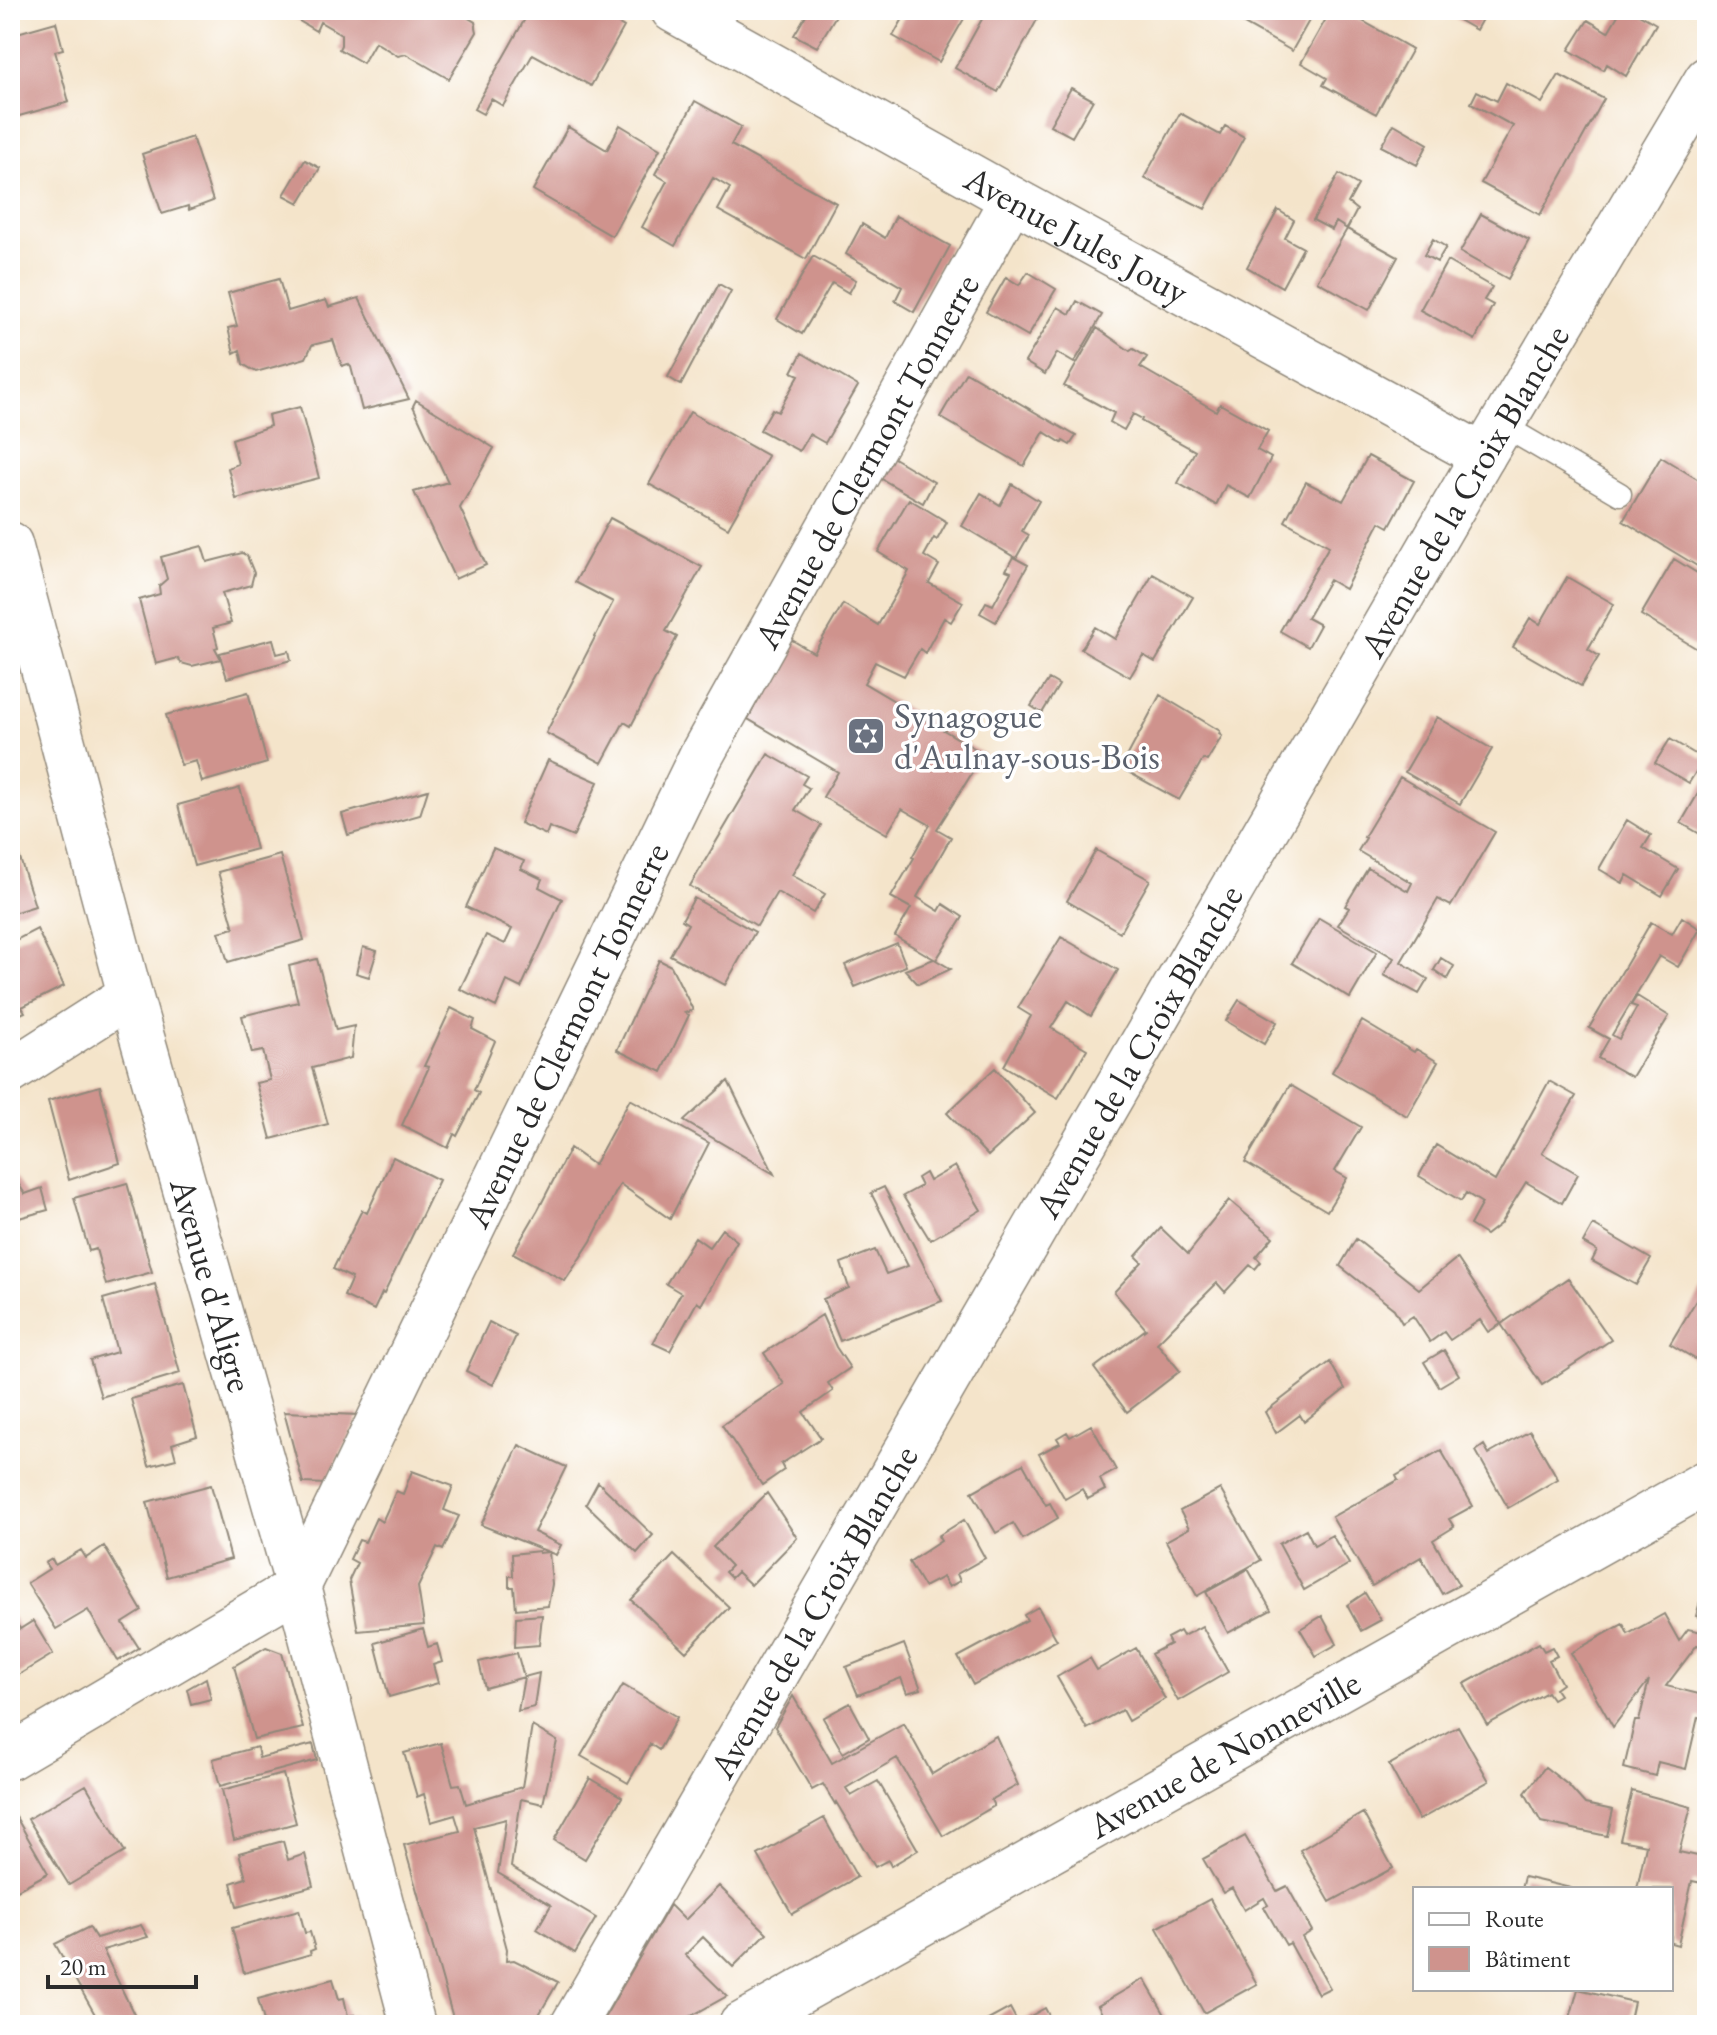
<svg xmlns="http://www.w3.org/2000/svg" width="1717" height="2035" font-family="'EB Garamond',serif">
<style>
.building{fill:#cf938d}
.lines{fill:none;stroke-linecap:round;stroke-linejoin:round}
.service-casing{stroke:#90887a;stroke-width:25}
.minor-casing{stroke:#90887a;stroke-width:47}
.tertiary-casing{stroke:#90887a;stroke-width:47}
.service{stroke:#fff;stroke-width:22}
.minor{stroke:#fff;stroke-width:44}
.tertiary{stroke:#fff;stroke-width:44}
.labels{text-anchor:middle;stroke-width:7;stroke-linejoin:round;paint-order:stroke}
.street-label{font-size:36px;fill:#2b2b2b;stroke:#fff}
.worship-label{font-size:36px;fill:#5b616d;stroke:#fff;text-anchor:start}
</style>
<rect width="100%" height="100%" fill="#fff"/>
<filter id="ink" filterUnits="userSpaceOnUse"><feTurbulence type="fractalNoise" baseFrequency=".0125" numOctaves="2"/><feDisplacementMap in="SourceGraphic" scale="16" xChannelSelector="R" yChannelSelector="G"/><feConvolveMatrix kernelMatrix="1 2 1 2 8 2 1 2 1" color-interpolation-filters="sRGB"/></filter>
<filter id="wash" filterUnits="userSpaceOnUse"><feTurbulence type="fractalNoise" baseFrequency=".006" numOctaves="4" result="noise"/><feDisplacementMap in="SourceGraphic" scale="32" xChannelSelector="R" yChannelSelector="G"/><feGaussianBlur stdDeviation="1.8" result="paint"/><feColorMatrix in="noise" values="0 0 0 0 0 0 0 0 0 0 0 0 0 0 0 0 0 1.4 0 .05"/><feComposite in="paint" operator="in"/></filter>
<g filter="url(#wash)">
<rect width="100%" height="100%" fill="#f4e4ca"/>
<g id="blocks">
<path class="building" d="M281 10H439L443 13 455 10 475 22 477 32 449 79 406 54 398 56 375 42 363 63 339 49 341 45V34L320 22 316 31Z
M530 10H594L624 27 591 86 533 54 503 106 491 99 483 114 474 109Z
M809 10H837L838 12 817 47 794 35Z
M908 10H952L965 17 939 62 893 36Z
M987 10H1024L1038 18 998 92 955 68Z
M1245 10H1315L1292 51 1239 21Z
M1331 10H1343L1412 49 1376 114 1323 85 1327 78 1301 63Z
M1460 10H1487L1476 30 1455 18Z
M1621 10H1632L1656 24 1626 76 1607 64 1604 70 1569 50 1588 20 1608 32Z
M56 22 63 49 55 51 69 102 12 118 10 109V35Z
M1559 75 1604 99 1540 215 1481 183 1513 126 1471 103 1477 91 1497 101 1506 83 1542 103Z
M1071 88 1093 100 1072 137 1050 125Z
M695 101 741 127 731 145 836 203 806 259 718 210 730 188 713 178 675 246 642 227 667 181 655 174Z
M1180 113 1220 135 1225 126 1244 137 1205 209 1144 178Z
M1394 124 1428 144 1417 165 1381 146Z
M620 125 660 149 612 236 533 190 568 127 607 150Z
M192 137 213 201 189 210 188 206 162 214 142 154Z
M305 160 320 168 299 203 284 195Z
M1339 174 1358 185 1348 203 1357 210 1347 229 1336 222 1332 230 1313 220Z
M1278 210 1294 220 1285 238 1303 248 1282 287 1247 267Z
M1481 214 1529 240 1508 279 1460 252Z
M896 216 950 246 914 312 895 301 902 287 846 254 862 224 885 238Z
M1347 229 1398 257 1369 310 1317 281Z
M1433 239 1446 247 1437 262 1424 255Z
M813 256 856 280 849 293 832 283 802 334 777 319Z
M1447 261 1492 287 1484 300 1493 305 1475 340 1420 310Z
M1028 272 1056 289 1028 336 986 312 1006 277 1019 285Z
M279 279 288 311 326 300 329 307 359 298 409 399 362 410 351 367 348 364 342 366 333 340 312 345 306 358 256 372 243 364 240 350 234 353 228 328 237 326 228 293Z
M719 284 731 291 681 385 668 377Z
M1077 301 1102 315 1074 363 1057 353 1045 374 1025 362 1058 307 1070 314Z
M1097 328 1130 351 1133 349 1147 357 1140 367 1216 411 1220 404 1268 431 1257 450 1271 458 1250 498 1226 485 1216 505 1178 483 1195 451 1141 421 1142 419 1133 414 1124 430 1110 422 1114 413 1064 386Z
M802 353 858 386 825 443 809 434 799 451 760 430 772 409 778 412 799 375 792 372Z
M966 372 1076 436 1070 445 1063 441 1062 443 1044 432 1024 466 940 417Z
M416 400 494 448 460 508 486 565 455 579 414 492 448 482 413 406Z
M300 407 319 478 236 499 228 468 238 464 232 439 270 426 268 415Z
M690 412 768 456 728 528 649 484Z
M1368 456 1414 481 1389 527 1380 522 1345 589 1329 580 1307 618 1320 625 1308 647 1280 631 1329 546 1285 521 1306 482 1343 501Z
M892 457 934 482 923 503 880 478Z
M1661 457 1707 485V572L1623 521Z
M1012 484 1039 501 1022 531 1029 535 1016 558 962 526 981 493 1000 505Z
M909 499 947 522 937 540 934 538 924 556 939 565 929 583 963 602 951 622 944 618 925 653 920 649 904 676 875 662 864 683 984 754 937 829 951 837 917 897 939 911 943 904 963 917 936 960 951 969 918 984 905 970 934 959 895 936 911 908 891 897 914 858 912 857 930 825 902 809 887 834 823 797 838 772 748 719 790 639 814 653 843 604 878 625 909 571 878 552Z
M610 518 702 567 666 631 677 637 631 726 624 722 602 763 546 733 613 602 575 582Z
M202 546 207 562 242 553 247 556 254 573 251 585 222 593 231 623 213 628 218 647 215 648 221 659 220 653 273 639 277 654 289 651 291 660 227 678 221 659 192 666 181 663 178 658 156 664 139 600 160 594 159 586 167 579 161 557Z
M1013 557 1028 565 996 622 980 613 986 602 993 605 1011 572 1006 570Z
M1674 559 1707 579V648L1704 653 1641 615Z
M1153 574 1193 597 1155 662 1143 655 1130 677 1081 649 1095 627 1115 639Z
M1567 577 1614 604 1588 649 1599 656 1581 686 1513 647 1530 618 1540 624Z
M1049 679 1059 685 1042 713 1031 706Z
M248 692 267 763 202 782 196 761 181 765 166 715Z
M1160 695 1220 731 1219 734 1222 736 1207 761 1203 759 1179 800 1121 768Z
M1437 717 1492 749 1460 804 1405 772Z
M1670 739 1707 761V775L1697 770 1689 783 1655 763Z
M768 754 807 776 802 784 809 788 795 810 821 825 792 875 825 894 813 913 777 892 757 926 690 886Z
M548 760 598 782 573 837 549 827 546 835 520 823Z
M1400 777 1495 832 1451 906 1438 899 1401 962 1428 979 1419 994 1384 975 1394 958 1338 925 1349 908 1345 906 1368 868 1408 891 1412 883 1358 851 1366 838 1364 837Z
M1707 778V838L1681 823Z
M240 788 256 849 194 866 178 805Z
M428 790 420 815 348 835 342 814Z
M1627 820 1651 835 1643 848 1678 869 1662 896 1627 875 1623 883 1599 869Z
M493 848 524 861 521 869 542 879 539 887 562 899 521 988 507 981 496 1007 460 989 486 935 505 944 512 929 466 907Z
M17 849 35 906 10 914V851Z
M1096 850 1150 880 1120 932 1067 901Z
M280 855 304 940 228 962 219 932 234 928 218 872Z
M694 898 755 932 725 985 670 955 688 924 682 920Z
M1682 917 1700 929 1678 967 1659 956 1612 1035 1619 1039 1637 1007 1631 1005 1637 996 1669 1016 1632 1077 1598 1058 1609 1039 1589 1028 1651 922 1672 934Z
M1319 918 1377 952 1350 998 1292 963Z
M37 929 64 986 22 1007 25 1012 10 1019V943Z
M1061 937 1118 970 1091 1016 1068 1001 1051 1028 1087 1049 1058 1098 1004 1066 1031 1016 1018 1008Z
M897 943 906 966 855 987 845 965Z
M363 947 377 951 369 977 356 973Z
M1441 958 1454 966 1447 979 1434 970Z
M317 959 336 1030 354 1026 351 1058 312 1068 328 1124 271 1139 256 1083 270 1080 263 1051 252 1053 242 1016 298 1002 289 966Z
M659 960 671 966 693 1010 685 1013 689 1015 662 1072 617 1050Z
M1239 1000 1277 1022 1264 1044 1226 1021Z
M451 1008 475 1020 472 1029 495 1041 474 1090 479 1093 457 1136 454 1134 448 1148 402 1125 429 1067 424 1066Z
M1362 1021 1414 1052 1416 1049 1438 1062 1407 1116 1332 1072Z
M995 1068 1035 1113 988 1156 947 1113Z
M728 1081 774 1174 684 1121Z
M1549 1081 1576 1096 1542 1153 1578 1174 1562 1203 1526 1182 1500 1224 1486 1235 1470 1225 1482 1203 1466 1193 1461 1201 1419 1176 1436 1145 1495 1181Z
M1290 1085 1361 1127 1335 1171 1347 1178 1327 1211 1245 1162Z
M100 1086 120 1163 69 1180 48 1101Z
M630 1099 709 1143 670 1219 620 1184 591 1241 565 1281 513 1253 538 1210 570 1148 594 1165Z
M393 1157 439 1180 384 1294 382 1293 374 1310 344 1296 352 1278 333 1269 362 1210 367 1213Z
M955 1166 981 1210 930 1240 903 1196 921 1186 917 1178 925 1173 929 1181Z
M10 1171 25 1194 42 1188 48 1210 15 1219 10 1212Z
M127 1183 152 1272 106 1285 96 1249 89 1251 74 1198Z
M884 1187 942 1301 840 1341 823 1299 849 1288 841 1263 875 1250 886 1274 908 1266 871 1193Z
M1229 1200 1273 1237 1256 1257 1261 1262 1255 1269 1250 1265 1225 1292 1217 1283 1157 1343 1180 1371 1127 1412 1094 1368 1146 1329 1114 1292 1142 1262 1136 1256 1161 1228 1188 1254 1200 1239 1199 1237Z
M1593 1225 1651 1259 1636 1285 1592 1261 1597 1251 1583 1243Z
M722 1229 737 1241 701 1305 697 1302 670 1351 653 1343 681 1293 666 1284 695 1237 709 1247Z
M1356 1239 1419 1289 1457 1258 1501 1324 1568 1278 1611 1340 1542 1385 1501 1324 1488 1332 1480 1320 1450 1340 1444 1332 1430 1342 1413 1316 1402 1323 1394 1309 1340 1266Z
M155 1284 180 1373 101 1397 90 1360 117 1352 103 1299Z
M1703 1289 1707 1292V1366L1670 1344Z
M822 1315 836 1347 850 1368 828 1383 833 1391 803 1412 821 1438 781 1464 784 1470 762 1485 722 1425 784 1384 764 1353Z
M489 1322 516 1336 493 1385 466 1371Z
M1444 1350 1459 1375 1439 1387 1424 1362Z
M1330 1362 1345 1389 1304 1422 1300 1415 1276 1433 1265 1412Z
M183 1385 197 1436 172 1444 176 1459 149 1466 131 1399Z
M284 1412 359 1415 326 1484 303 1483Z
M1091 1425 1116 1470 1100 1479 1105 1490 1088 1499 1082 1489 1065 1499 1039 1454 1060 1443 1057 1438 1067 1432 1070 1437Z
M1530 1431 1558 1479 1508 1508 1476 1451 1484 1445 1489 1454Z
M519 1445 566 1467 534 1532 561 1545 556 1555 481 1525Z
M1441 1450 1473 1506 1449 1519 1454 1527 1433 1540 1459 1585 1442 1594 1421 1557 1372 1586 1332 1517 1398 1480 1396 1476Z
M1023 1464 1046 1505 1050 1503 1058 1518 1023 1539 1013 1523 996 1533 972 1492Z
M412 1471 453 1486 444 1510 459 1516 443 1550 437 1547 418 1587 424 1625 358 1631 349 1580 357 1563 350 1559 359 1540 365 1542 376 1518 382 1522 396 1491 403 1494Z
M598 1482 653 1535 637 1553 586 1504Z
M211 1485 231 1559 167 1577 147 1502Z
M1220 1489 1261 1560 1197 1596 1166 1541 1189 1528 1180 1511Z
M767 1493 797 1538 751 1585 737 1572 731 1578 725 1572 731 1566 713 1547Z
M964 1520 985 1558 957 1574 960 1581 949 1587 943 1577 924 1587 909 1562 941 1541 938 1536Z
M1306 1529 1314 1545 1332 1535 1349 1564 1304 1590 1279 1544Z
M104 1546 142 1611 123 1623 139 1648 118 1661 88 1610 56 1629 27 1583 49 1569 45 1563 52 1559 55 1565 81 1550 86 1558Z
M539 1551V1553L549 1552 552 1584 548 1606 516 1609 514 1587H509V1576H513L512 1554Z
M674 1555 729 1607 686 1652 631 1600Z
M1248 1569 1271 1610 1228 1633 1206 1592Z
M1706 1580H1707V1619L1696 1616Z
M1365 1593 1381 1620 1361 1631 1347 1605Z
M1038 1607 1057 1640 973 1685 958 1657 1027 1620 1024 1615Z
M10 1612 20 1629 33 1621 53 1654 10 1680Z
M1664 1614 1679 1641 1688 1629 1707 1633V1648L1697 1645 1666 1686 1707 1696V1719L1698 1717 1686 1769 1658 1762 1655 1776 1624 1768 1635 1721H1639L1649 1680 1613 1727 1571 1653 1623 1624 1628 1634Z
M542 1615 539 1645 515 1647 516 1617Z
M1322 1616 1337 1644 1316 1656 1300 1629Z
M1202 1626 1228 1672 1178 1701 1151 1654 1170 1644 1167 1638 1180 1631 1183 1636Z
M423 1629 428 1647 437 1644 442 1662 433 1665 438 1683 389 1697 375 1643Z
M1539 1643 1544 1651 1552 1647 1557 1656 1549 1660 1562 1684 1555 1689 1559 1695 1552 1699 1547 1692 1487 1725 1464 1684Z
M904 1644 921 1689 907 1693 901 1678 858 1695 846 1667Z
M266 1647 282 1653 303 1728 254 1739 234 1666Z
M1136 1648 1165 1699 1128 1721 1122 1710 1087 1729 1057 1677 1090 1658 1097 1670Z
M517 1653 524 1677 485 1688 479 1662Z
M539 1673 534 1707 518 1711 524 1677Z
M206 1678 211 1699 191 1704 187 1689Z
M623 1685 677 1717 659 1750 650 1744 628 1783 581 1756Z
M793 1696 832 1763 904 1723 932 1774 996 1736 1018 1785 991 1800 994 1806 943 1836 897 1758 846 1788 851 1796 878 1781 918 1850 891 1866 888 1860 875 1867 836 1802 835 1804 823 1784 812 1790 775 1727Z
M850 1703 869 1738 843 1753 823 1718Z
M532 1726 557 1741 543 1804 521 1799 511 1867 596 1918 575 1953 537 1929 551 1905 498 1873 506 1819 474 1827 507 1949 506 1961 514 1960 558 1982 533 2025H455L404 1845 460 1831 455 1815 431 1822 424 1794 417 1797 404 1753 441 1743 453 1785 460 1784 466 1804 522 1787Z
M1458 1726 1489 1781 1419 1820 1389 1765Z
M313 1744 317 1760 220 1786 213 1759 257 1747 259 1758Z
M1545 1767 1568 1785 1585 1804 1613 1810 1607 1836 1541 1822 1525 1793Z
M283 1774 296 1823 234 1840 222 1790Z
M590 1778 622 1797 585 1859 554 1840Z
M86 1785 125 1852 69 1885 28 1819Z
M1632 1791 1691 1807 1679 1852 1707 1858V1884L1692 1881 1678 1945 1671 1943V1889H1637L1646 1845 1620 1840Z
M1363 1813 1393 1868 1330 1902 1300 1850Z
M16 1817 48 1873 10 1894V1820Z
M824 1818 857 1877 792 1914 758 1855Z
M1245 1836 1277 1891 1287 1886 1312 1931 1302 1937 1330 1988 1318 1994 1290 1943 1286 1945 1264 1907 1268 1905 1264 1898 1244 1910 1232 1888 1223 1893 1203 1859Z
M283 1841 288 1860 305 1854 313 1886 237 1907 231 1883 246 1878 239 1853Z
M1524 1877 1571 1888V1889H1521Z
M719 1886 767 1933 733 1967 703 1937 685 1955 727 1996 675 2025H600L670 1905 685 1920Z
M1210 1899 1257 1984 1204 2013 1157 1928Z
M299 1910 305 1933 310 1932 315 1949 310 1951 311 1954 244 1973 232 1928Z
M141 1925 148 1937 103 1950 139 2025H101L55 1944 89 1927 96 1938Z
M333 1979 339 1999 344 1998 348 2016 354 2015 356 2025H265L258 1999Z
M1144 1979 1171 2025H1127L1123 2019 1113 2025H1108L1098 2006Z
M1578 1989 1634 2002 1629 2025H1568Z
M1010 2008 1018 2023 1045 2008 1054 2025H979Z"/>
</g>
</g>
<g filter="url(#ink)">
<use href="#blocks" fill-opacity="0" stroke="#90887a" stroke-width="2"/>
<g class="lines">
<g class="service-casing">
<path id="service" d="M1502 425 1620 494"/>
</g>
<g class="minor-casing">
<g id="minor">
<path id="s1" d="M673 10 1012 199 1483 456"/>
<path id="s2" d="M10 544 130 995 298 1587 413 2025"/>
<path d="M10 1072 130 995"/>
<path id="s3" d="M10 1757 298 1587 701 756 1012 199"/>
<path id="s4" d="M573 2025 1483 456 1707 79"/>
</g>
</g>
<g class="tertiary-casing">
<g id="tertiary">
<path id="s5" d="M741 2025 1707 1482"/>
</g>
</g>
<use href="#service" class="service"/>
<use href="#minor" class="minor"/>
<use href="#tertiary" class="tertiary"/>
</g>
</g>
<defs>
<g id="synagogue-square" transform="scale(2)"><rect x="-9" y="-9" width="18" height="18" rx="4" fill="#6b7280" stroke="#fff"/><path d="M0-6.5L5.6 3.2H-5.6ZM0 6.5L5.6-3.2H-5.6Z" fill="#fff"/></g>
</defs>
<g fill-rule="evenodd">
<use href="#synagogue-square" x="866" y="736"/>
</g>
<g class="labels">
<g class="street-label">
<text dy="13" stroke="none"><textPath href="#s1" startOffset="462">Avenue Jules Jouy</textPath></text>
<text dy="13" stroke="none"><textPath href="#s3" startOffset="1596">Avenue de Clermont Tonnerre</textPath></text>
<text dy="13" stroke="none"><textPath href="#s4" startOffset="1774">Avenue de la Croix Blanche</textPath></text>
<text dy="13" stroke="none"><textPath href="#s3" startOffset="948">Avenue de Clermont Tonnerre</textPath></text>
<text dy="13" stroke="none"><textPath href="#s4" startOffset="1126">Avenue de la Croix Blanche</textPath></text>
<text dy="13" stroke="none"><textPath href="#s2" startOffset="768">Avenue d'Aligre</textPath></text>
<text dy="13" stroke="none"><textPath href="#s4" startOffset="478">Avenue de la Croix Blanche</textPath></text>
<text dy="13" stroke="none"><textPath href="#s5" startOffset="554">Avenue de Nonneville</textPath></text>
</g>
<g class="worship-label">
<text x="894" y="728">Synagogue<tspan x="894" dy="41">d'Aulnay-sous-Bois</tspan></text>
</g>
</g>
<rect width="1717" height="2035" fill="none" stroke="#fff" stroke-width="40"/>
<rect x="1413" y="1887" width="260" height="104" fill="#ffffff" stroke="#aaaaaa" stroke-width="2"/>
<rect x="1429" y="1913" width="40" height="12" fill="#ffffff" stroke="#aaaaaa" stroke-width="2"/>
<text x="1485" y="1927" font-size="24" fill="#2b2b2b">Route</text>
<rect x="1429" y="1947" width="40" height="24" fill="#cf938d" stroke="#aaaaaa" stroke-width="2"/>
<text x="1485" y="1967" font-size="24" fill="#2b2b2b">Bâtiment</text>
<path d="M48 1975v12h148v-12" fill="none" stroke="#2b2b2b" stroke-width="4"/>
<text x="60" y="1975" font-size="24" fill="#2b2b2b" stroke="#ffffff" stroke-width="6" paint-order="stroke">20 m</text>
</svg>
